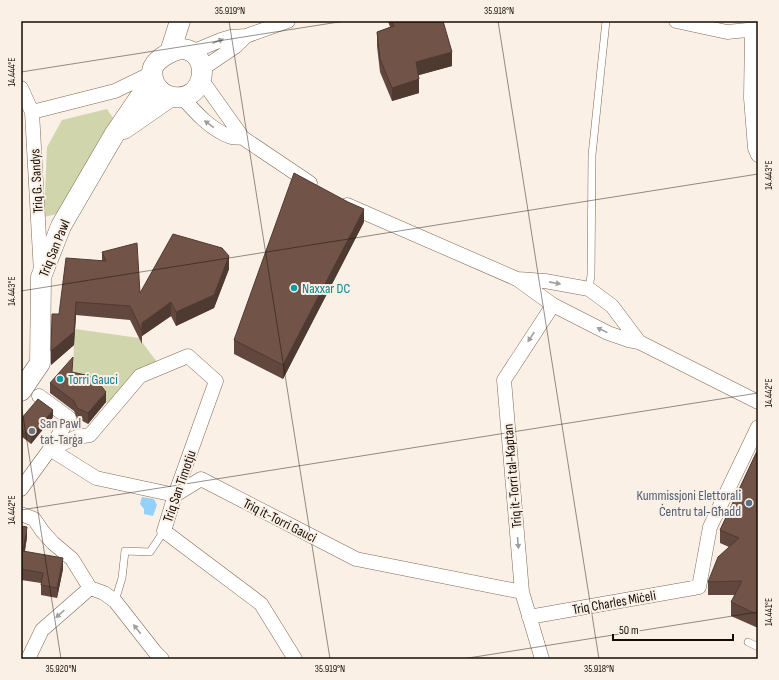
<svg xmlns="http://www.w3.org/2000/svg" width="779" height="680" font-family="'Sofia Sans Condensed',sans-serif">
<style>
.green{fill:#d1d5ac}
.water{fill:#94d1fa}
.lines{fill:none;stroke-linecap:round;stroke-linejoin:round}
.lane-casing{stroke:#816a54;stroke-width:8}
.street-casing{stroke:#816a54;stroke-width:15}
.secondary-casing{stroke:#816a54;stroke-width:21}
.lane{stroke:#fff;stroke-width:7}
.street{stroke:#fff;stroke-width:14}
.secondary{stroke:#fff;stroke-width:20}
.wall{fill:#61473e}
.shaded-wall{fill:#4f3a32}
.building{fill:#715348;stroke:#4f3a32}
.oneway{fill:#a19e9b}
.ticks{fill:none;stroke:#150d05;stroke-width:1;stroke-opacity:0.45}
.culture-dot{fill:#0f9aa8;stroke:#fbf0e6;stroke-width:1.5}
.worship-dot{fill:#6b7280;stroke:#fbf0e6;stroke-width:1.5}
.service-dot{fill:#5c6f8a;stroke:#fbf0e6;stroke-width:1.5}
.labels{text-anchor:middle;stroke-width:4;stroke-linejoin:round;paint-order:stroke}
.street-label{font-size:14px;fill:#150d05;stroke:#fbf0e6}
.culture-label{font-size:14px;fill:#0d838f;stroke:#fbf0e6;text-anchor:start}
.worship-label{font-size:14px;fill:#5b616d;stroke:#fbf0e6;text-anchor:start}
.service-label{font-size:14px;fill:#4e5e75;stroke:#fbf0e6;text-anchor:end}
.neatline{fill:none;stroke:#150d05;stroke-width:1.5}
.ticks-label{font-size:10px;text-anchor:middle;fill:#150d05}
</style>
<rect width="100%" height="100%" fill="#fbf0e6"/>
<path class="green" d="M107 109 113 118 57 214 44 217 47 147 62 120Z
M75 329 139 338 157 362 109 405 94 388 72 383Z"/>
<path class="water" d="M142 497 154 499 157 505 153 516 144 514V509L140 504Z"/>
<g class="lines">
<g class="lane-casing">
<path id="lane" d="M589 289 591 275 592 155 606 21
M115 601 122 578 125 551 150 552 164 531
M748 642 758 647"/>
</g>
<g class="street-casing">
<path id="street" d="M676 21 727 32 758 29
M752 31 751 98 755 148 758 155
M192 52 221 40 231 37 246 36 288 21
M202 69 236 46 246 36
M201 79 243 138 310 183
M21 88 32 112 41 273
M182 97C195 112 211 130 231 137 234 138 239 137 243 138
M32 112 115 91 152 73
M347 205 517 279 553 305 608 333 628 340 639 342 758 402
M518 279 545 281 589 289 612 306 639 342
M50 449 77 437 90 435 140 376 188 356 216 381 175 495 164 531 261 604 295 659
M50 449 96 478 175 495 201 479 356 559 522 592
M21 489 50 449 69 418 39 396
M21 514 34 519 43 532 53 543 72 559 90 588 104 593 115 601 155 652 162 659
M529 617 699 587 710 527 758 427
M28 659 42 630 90 588
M542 659 522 592 504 380 553 305"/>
</g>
<g class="secondary-casing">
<path id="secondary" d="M183 49C212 52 207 102 173 97 162 95 152 85 152 73 152 60 172 50 183 49Z
M170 52 180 21
M124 129 170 97
M21 391 40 363 41 277 61 226 114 135 153 78"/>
</g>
<use href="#lane" class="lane"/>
<use href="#street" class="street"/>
<use href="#secondary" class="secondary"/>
</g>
<path class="wall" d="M388 21H443L452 66 418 75 419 93 392 101 380 72 377 46V32L390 27Z
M364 222 283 379 234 354V340Z
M102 252 140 293 229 269 214 308 176 326 171 316 142 336V344L130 320 76 315 74 345 51 365 59 314 102 260Z
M73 372 106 402 88 424 77 418 74 411 50 393V383Z
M53 417 31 444 21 436V419Z
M758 449V628L731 616V602L735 595H708V582L729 547 720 543V530Z
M21 526 27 537 25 551 63 569 57 598 41 595V583L21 580Z"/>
<path class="shaded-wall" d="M452 52V66L416 76V62Z
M419 79V93L392 101V88Z
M364 209V222L283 379V365Z
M229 256V269L214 308 176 326V312Z
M76 302V315L74 345 51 365V351Z
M171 302V316L142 336V323Z
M106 392V402L88 424V413Z
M53 410V417L31 444V437Z
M27 527V537L23 562V551Z
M63 558V569L57 598V588Z"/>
<path class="building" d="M392 21H443L452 52 416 62 419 79 392 88 380 59 377 32 394 26Z
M294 173 348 202 364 209 283 365 234 340Z
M173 234 222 248 229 256 214 295 176 312 171 302 142 323V331L130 306 76 302 74 332 51 351 52 314H59L66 258 106 261 102 252 137 243 140 293Z
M73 357 72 372 94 377 106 392 88 413 77 408 74 401 50 383Z
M38 399 53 410 31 437 21 429V419Z
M758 449V615L731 602 742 581 708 582 718 557 739 538 720 530Z
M21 526 27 527 23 551 63 558 57 588 41 585 43 573 21 569Z"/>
<defs><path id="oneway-solid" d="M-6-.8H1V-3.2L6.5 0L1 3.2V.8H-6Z"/></defs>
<g class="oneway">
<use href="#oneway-solid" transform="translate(218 41) rotate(-21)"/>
<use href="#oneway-solid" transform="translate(209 124) rotate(-144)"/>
<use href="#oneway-solid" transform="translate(555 283) rotate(11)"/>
<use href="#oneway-solid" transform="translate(602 330) rotate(-154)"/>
<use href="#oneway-solid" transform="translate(531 337) rotate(123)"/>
<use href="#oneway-solid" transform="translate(518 543) rotate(85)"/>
<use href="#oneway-solid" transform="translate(60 614) rotate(138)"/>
<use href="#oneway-solid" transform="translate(137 629) rotate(-128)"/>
</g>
<path class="ticks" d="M229 21 330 659M498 21 599 659M21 72 345 21M21 291 758 174M21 403 61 659M21 510 758 393M462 659 758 612"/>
<g class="culture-dot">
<circle cx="294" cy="288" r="4"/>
<circle cx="60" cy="379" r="4"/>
</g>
<circle class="worship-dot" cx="32" cy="431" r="4"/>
<circle class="service-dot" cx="749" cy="503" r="4"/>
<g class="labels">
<g class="street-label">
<text transform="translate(36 181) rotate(-93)" y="5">Triq G. Sandys</text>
<text transform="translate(54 248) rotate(-68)" y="5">Triq San Pawl</text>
<text transform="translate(512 476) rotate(-95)" y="5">Triq it-Torri tal-Kaptan</text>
<text transform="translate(179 486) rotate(-71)" y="5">Triq San Timotju</text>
<text transform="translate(280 520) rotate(27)" y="5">Triq it-Torri Gauci</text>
<text transform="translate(614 602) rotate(-10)" y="5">Triq Charles Miċeli</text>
</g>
<g class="culture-label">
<text x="302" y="293">Naxxar DC</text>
<text x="68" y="384">Torri Gauci</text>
</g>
<g class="worship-label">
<text x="40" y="428">San Pawl<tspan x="40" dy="16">tat-Tarġa</tspan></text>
</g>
<g class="service-label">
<text x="741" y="500">Kummissjoni Elettorali<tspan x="741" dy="16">Ċentru tal-Għadd</tspan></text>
</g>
</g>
<rect width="779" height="680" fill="none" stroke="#fbf0e6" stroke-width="44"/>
<path d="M613 634v6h120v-6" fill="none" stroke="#150d05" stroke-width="2"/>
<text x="619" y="634" font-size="12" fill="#150d05" stroke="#fbf0e6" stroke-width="3" paint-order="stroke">50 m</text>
<rect x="22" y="22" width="735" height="636" class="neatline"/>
<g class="ticks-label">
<text x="230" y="14">35.919°N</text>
<text x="499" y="14">35.918°N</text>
<text transform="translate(11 72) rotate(-90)" y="4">14.444°E</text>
<text transform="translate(768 175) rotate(-90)" y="4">14.443°E</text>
<text transform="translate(11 291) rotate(-90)" y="4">14.443°E</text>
<text transform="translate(768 393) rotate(-90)" y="4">14.442°E</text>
<text transform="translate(11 510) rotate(-90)" y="4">14.442°E</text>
<text transform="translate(768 612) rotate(-90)" y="4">14.441°E</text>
<text x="61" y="672">35.920°N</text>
<text x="330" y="672">35.919°N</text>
<text x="599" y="672">35.918°N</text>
</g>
</svg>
